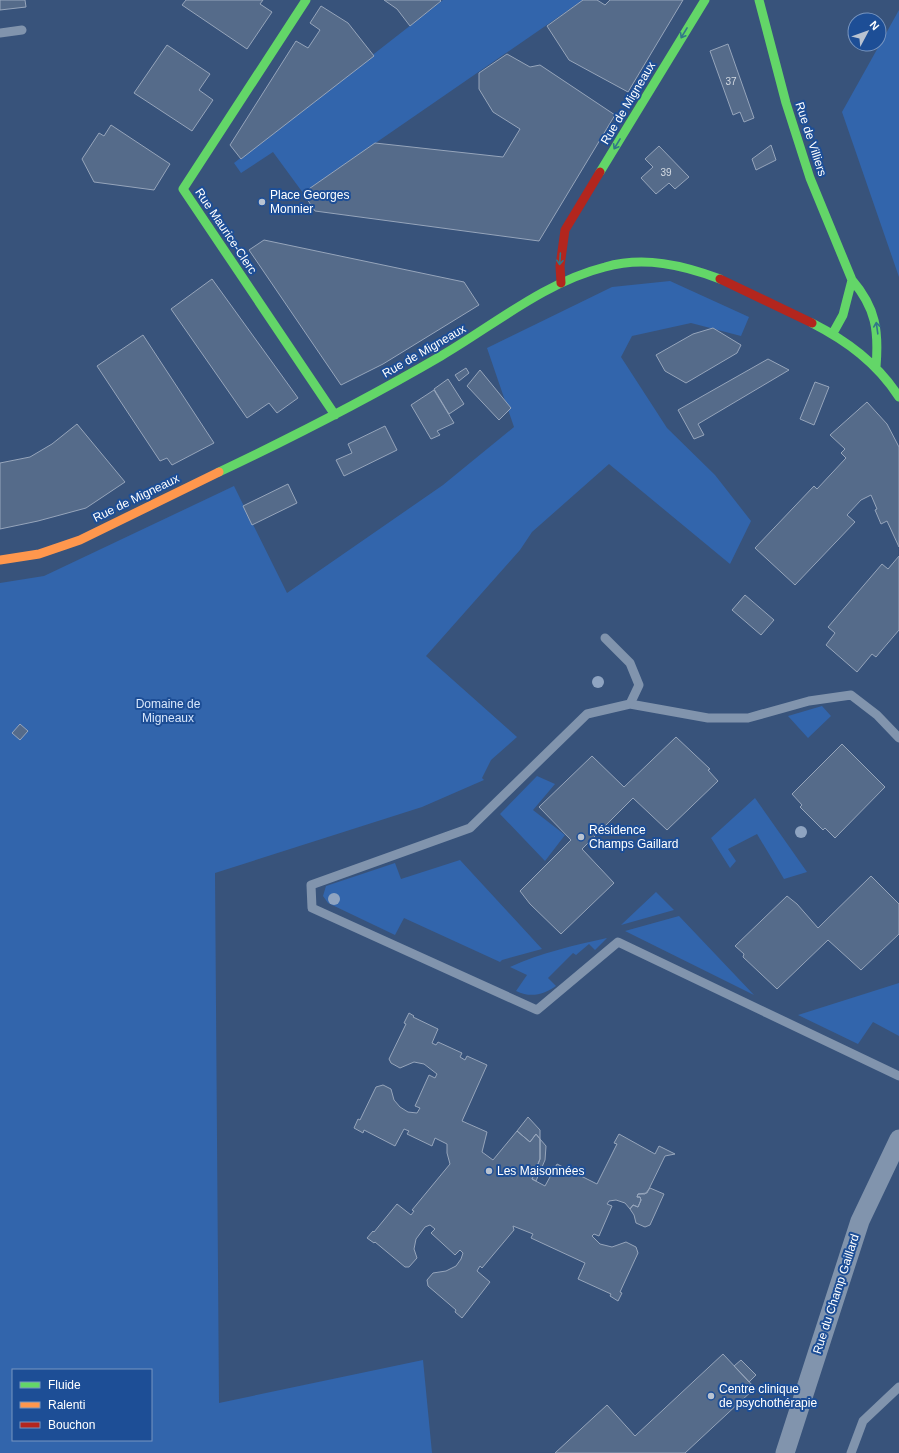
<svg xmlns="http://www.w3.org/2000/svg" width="899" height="1453" font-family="Helvetica,sans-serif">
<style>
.green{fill:#3265ac;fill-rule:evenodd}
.building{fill:#556b8a;stroke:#96a5bb}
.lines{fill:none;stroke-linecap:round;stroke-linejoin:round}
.lane{stroke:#8194ad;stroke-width:9}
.street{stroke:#8194ad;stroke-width:19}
.fast{stroke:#63d668;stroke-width:9}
.slow{stroke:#ff974d;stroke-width:9}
.jam{stroke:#b3261e;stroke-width:9}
.tree{fill:#8fa4c1}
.oneway{stroke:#327788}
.poi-dot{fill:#b9c3d1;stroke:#1d4e96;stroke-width:1.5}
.labels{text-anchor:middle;stroke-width:4;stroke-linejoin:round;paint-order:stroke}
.number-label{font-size:10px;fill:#d4dae2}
.street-label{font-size:12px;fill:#fff;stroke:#1d4e96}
.poi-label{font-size:12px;fill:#fff;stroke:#1d4e96;text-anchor:start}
.park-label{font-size:12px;fill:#d7e6fb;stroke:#1d4e96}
</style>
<rect width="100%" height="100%" fill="#38537b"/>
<path class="green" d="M443 0H583L303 193 273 152 241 173 234 163Z
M899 10V277L842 112Z
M670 281 749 317 741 336 691 323 632 336 621 357 667 428 715 475 751 521 730 564 609 464 532 532 520 550 426 656 517 737 491 760 482 778 484 780 422 807 215 873 219 1403 423 1360 432 1453H0V583L44 576 234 486 287 593 443 485 514 427 487 348 612 287ZM13 1370H151V1440H13Z
M822 706 831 716 808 738 788 716Z
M537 776 555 784 533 810 565 835 545 861 500 814Z
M755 798 807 872 784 879 757 834 728 849 736 861 730 868 711 838Z
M460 860 542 949 502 960 500 962 404 918 395 935 328 903 323 896 326 886 395 863 401 879Z
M656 892 674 910 621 925Z
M679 916 754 995 625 931Z
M607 938 595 950 589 944 576 955 573 953 548 978 556 986C543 995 531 998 516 991L527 975 510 967C540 953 575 945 607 938Z
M899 983V1036L873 1022 858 1044 798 1015Z"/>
<path class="building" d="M0 0H25L26 7 0 10Z
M186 0H263L260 4 272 12 247 49 182 5Z
M384 0H440L441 1 410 26 397 9Z
M583 0H597L605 5 610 0H683L628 92 569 60 547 26Z
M321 6 348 23 374 56 241 159 230 145 296 41 308 48 320 30 310 23Z
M728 44 754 118 744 122 740 112 733 115 710 51Z
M167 45 210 74 199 90 213 100 192 131 134 93Z
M507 54 530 67 540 65 615 115 539 241 315 211 303 193 375 143 503 157 520 129 493 112 479 89V73Z
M111 125 170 164 154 190 94 182 82 159 99 133 104 136Z
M771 145 776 160 756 170 752 159Z
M659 146 689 177 675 189 669 183 656 194 641 178 653 167 645 159Z
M264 240 464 282 479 305 383 364 341 385 249 250Z
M212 279 298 398 277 413 269 403 247 418 171 309Z
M713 328 741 345 737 353 686 383 665 371 656 355 693 334Z
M143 335 214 443 172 465 167 458 160 461 97 366Z
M768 359 789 370 698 424 704 435 694 439 678 410Z
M466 368 469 373 459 381 455 375Z
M480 370 511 408 499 420 467 386Z
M448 379 464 404 449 414 434 389Z
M815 382 829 387 814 425 800 419Z
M434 390 454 423 437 431 440 435 431 439 411 405Z
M867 402 887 424 899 447V547L887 521 881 524 875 510 877 509 871 495 861 500 847 515 855 522 795 585 755 548 814 486 817 489 846 458 841 453 845 449 830 435Z
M77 424 125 482 86 508 38 521 0 529V463L30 457 52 444Z
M385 426 397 450 344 476 336 460 352 453 348 444Z
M288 484 297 503 252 525 243 506Z
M899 556V630L876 657 872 654 857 672 826 645 835 633 828 627 882 564 888 569Z
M745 595 774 620 761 635 732 610Z
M20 724 28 731 20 740 12 733Z
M676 737 710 769 708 770 718 781 667 830 633 798 582 849 614 883 561 934 530 904 520 891 571 840 539 807 592 756 624 787Z
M842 744 885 787 835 838 825 828 823 830 800 807 802 805 792 794Z
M871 876 899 904V934L861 970 828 940 777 989 743 957 744 954 735 946 787 896 797 904 818 928Z
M409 1013 414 1016 413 1017 438 1029 432 1043 436 1045 438 1042 462 1053 460 1057 465 1060 467 1056 487 1065 462 1121 487 1132 482 1152 493 1160 517 1131 530 1142 536 1134 540 1139V1159L532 1179 545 1186 557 1164 597 1184 617 1144 614 1143 619 1134 655 1154 659 1146 675 1154 665 1156 647 1193 638 1194 637 1197H640L641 1200 638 1207 633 1205 630 1209 625 1203 616 1200 609 1201 607 1204 612 1206 599 1236 594 1234 592 1236 600 1244 612 1247 626 1242 636 1247 638 1253 620 1292 622 1293 618 1301 610 1296 611 1294 578 1279 585 1263 531 1238 533 1234 513 1226 514 1230 482 1268 480 1266 477 1271 490 1282 462 1318 455 1312 456 1310 428 1286 427 1280 433 1273 446 1271 456 1266 461 1259 463 1253 460 1250 455 1255 431 1233 435 1229 430 1225 425 1227 416 1239 414 1249 417 1258 409 1267H405L375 1242 374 1243 367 1238 373 1231 374 1232 397 1204 411 1215 414 1211 412 1210 450 1164 447 1153V1144L435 1138 432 1146 407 1134 409 1131 404 1129 395 1146 364 1130 363 1133 354 1128 358 1119 360 1120 376 1087 383 1085 391 1089 394 1100 400 1107 408 1112 417 1113 420 1108 415 1106 429 1075 435 1078 437 1074 424 1064 414 1062 400 1068 391 1063 389 1059 406 1024 404 1023Z
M528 1117 540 1130V1139L536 1134 530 1142 517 1131Z
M540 1139 546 1146 545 1160 536 1181 532 1179 540 1159Z
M650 1188 664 1194 650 1225 645 1227 636 1223 634 1215 630 1209 633 1205 638 1207 641 1200 640 1197H637L638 1194H645Z
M723 1354 755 1388 685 1453H555L607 1405 635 1436Z
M741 1360 756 1375 749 1382 734 1366Z"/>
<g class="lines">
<path class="lane" d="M0 33 22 30
M605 638 630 663 639 685 630 704
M899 738 877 715 851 695 809 701 748 718H708L630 704 587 714 470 828 311 885 312 908 537 1010 618 942 899 1076
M851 1453 863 1421 899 1387"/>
<path class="street" d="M785 1453 860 1221 899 1139"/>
<path class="fast" d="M306 0 183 189 335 415
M759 0 786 103 810 178 852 280C876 308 879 331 876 367
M600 172 705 0
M812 323C847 341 877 363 899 397
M833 333 843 315 852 280
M219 472C295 436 369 398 441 356 494 325 545 282 605 267 644 256 683 265 720 279"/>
<path class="slow" d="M0 560 39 554 80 540 219 472"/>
<path class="jam" d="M720 279 812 323
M561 283 560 266 565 230 600 172"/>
</g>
<g class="tree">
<circle cx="598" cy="682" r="6"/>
<circle cx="801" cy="832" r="6"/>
<circle cx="334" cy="899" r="6"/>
</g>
<defs><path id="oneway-shaft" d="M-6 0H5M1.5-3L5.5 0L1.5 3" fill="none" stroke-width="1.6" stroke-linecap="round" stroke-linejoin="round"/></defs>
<g class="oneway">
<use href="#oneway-shaft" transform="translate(684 33) rotate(121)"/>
<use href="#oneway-shaft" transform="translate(617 144) rotate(121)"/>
<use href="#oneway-shaft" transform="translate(560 259) rotate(94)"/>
<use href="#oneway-shaft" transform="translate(877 328) rotate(-98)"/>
</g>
<g class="poi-dot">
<circle cx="262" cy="202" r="4"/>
<circle cx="581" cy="837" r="4"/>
<circle cx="489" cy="1171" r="4"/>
<circle cx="711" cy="1396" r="4"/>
</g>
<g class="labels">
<g class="number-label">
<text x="731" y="85">37</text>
<text x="666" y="176">39</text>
</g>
<g class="street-label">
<text transform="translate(628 103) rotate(-59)" y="4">Rue de Migneaux</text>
<text transform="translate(811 139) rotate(72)" y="4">Rue de Villiers</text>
<text transform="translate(226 231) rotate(56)" y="4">Rue Maurice-Clerc</text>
<text transform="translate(424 351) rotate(-30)" y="4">Rue de Migneaux</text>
<text transform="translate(136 498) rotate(-26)" y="4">Rue de Migneaux</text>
<text transform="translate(836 1294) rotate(-72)" y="4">Rue du Champ Gaillard</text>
</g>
<g class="poi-label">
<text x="270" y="199">Place Georges<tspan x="270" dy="14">Monnier</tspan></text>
<text x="589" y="834">Résidence<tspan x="589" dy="14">Champs Gaillard</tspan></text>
<text x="497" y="1175">Les Maisonnées</text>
<text x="719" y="1393">Centre clinique<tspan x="719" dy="14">de psychothérapie</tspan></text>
</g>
<g class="park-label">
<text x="168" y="708">Domaine de<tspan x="168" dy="14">Migneaux</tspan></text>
</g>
</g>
<rect x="12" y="1369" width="140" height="72" fill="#1d4e96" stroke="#7795c0"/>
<rect x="20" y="1382" width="20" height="6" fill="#63d668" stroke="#7795c0"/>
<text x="48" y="1389" font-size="12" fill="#ffffff">Fluide</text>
<rect x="20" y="1402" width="20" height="6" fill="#ff974d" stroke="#7795c0"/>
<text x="48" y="1409" font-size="12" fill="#ffffff">Ralenti</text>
<rect x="20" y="1422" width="20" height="6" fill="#b3261e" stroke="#7795c0"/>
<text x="48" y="1429" font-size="12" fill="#ffffff">Bouchon</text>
<g transform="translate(867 32) rotate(49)"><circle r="19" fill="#1d4e96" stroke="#7795c0"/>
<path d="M0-3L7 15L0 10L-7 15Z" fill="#b9c3d1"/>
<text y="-6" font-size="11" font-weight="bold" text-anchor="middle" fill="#ffffff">N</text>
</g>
</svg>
